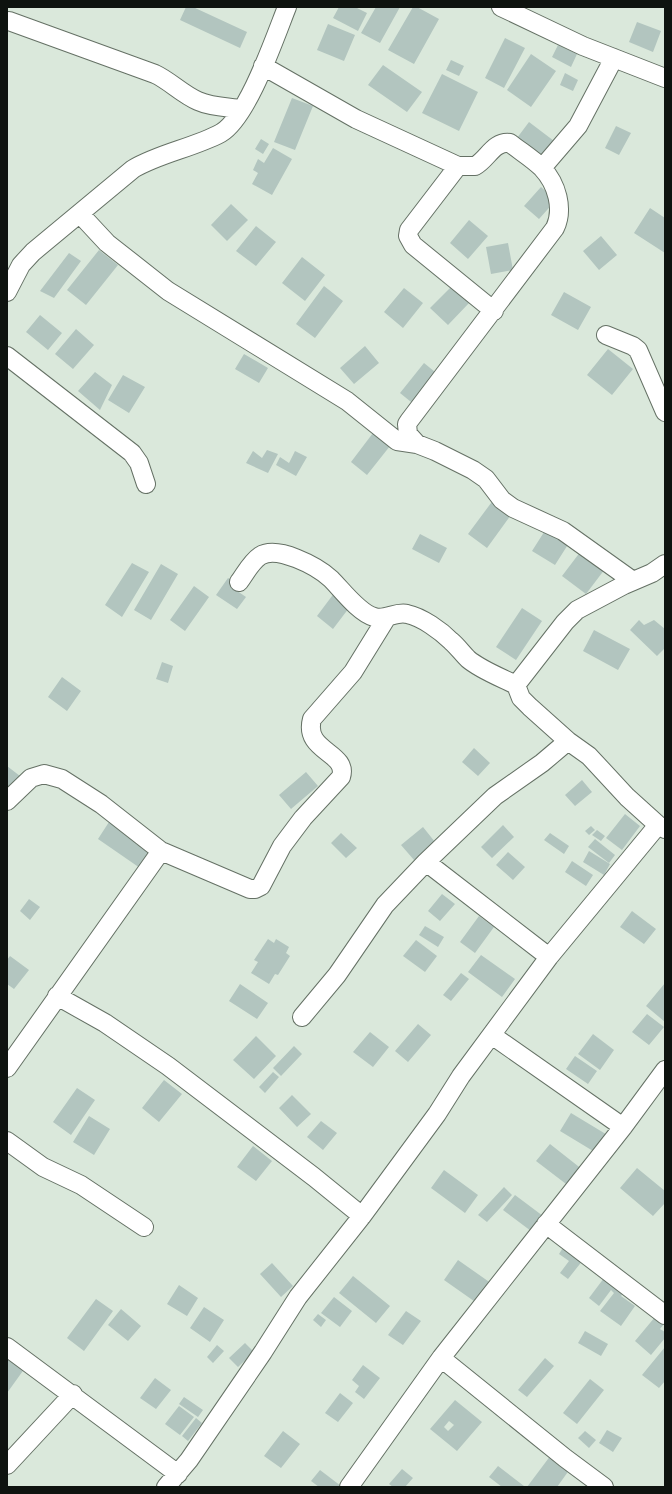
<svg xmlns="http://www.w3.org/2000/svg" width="672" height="1494" font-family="'PT Serif',serif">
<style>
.building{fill:#b2c5bf;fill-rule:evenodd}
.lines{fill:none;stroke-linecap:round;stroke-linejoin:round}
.minor-casing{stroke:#657165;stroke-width:20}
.minor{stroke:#fff;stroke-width:18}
</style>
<rect width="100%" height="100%" fill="#dae8db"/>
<path class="building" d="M186 7H193L247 32 240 48 180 20Z
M339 7H355L367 13 358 31 333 18Z
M376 7H400L380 43 361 33Z
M413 7H417L439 19 414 64 388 50Z
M637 22 661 31 653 52 629 42Z
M328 24 355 35 344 61 317 50Z
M505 38 525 48 504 88 485 78Z
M558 45 577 54 571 67 552 57Z
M531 54 556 71 531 107 507 90Z
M451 60 464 66 459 76 446 70Z
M383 65 422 92 407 112 368 85Z
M565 73 578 80 573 91 560 85Z
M442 74 478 92 459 131 422 113Z
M292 98 313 106 295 150 274 142Z
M529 122 558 144 546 160 517 138Z
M616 126 631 133 619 155 605 148Z
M261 139 269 144 263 154 255 149Z
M273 148 292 159 272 195 252 184 258 173 253 170 258 159 264 163Z
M541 187 556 200 539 219 524 206Z
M231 204 248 220 227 241 211 225Z
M650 208 665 218V253L634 233Z
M469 220 488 236 468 259 450 243Z
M256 226 276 242 256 266 236 251Z
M601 236 617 255 599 270 583 251Z
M508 243 513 270 491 274 486 247Z
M99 250 118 265 86 305 67 290Z
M69 253 81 261 54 298 40 291Z
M302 257 325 275 305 301 282 283Z
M453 285 470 302 448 325 430 308Z
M324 286 343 301 315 338 296 324Z
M404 288 423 303 403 328 384 312Z
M564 292 591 307 578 330 551 315Z
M40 315 62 333 48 350 26 332Z
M76 329 94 345 73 369 55 354Z
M365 346 379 363 354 384 340 368Z
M608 349 633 369 612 395 587 375Z
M244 354 268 368 259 383 235 369Z
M424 363 440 376 416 406 400 393Z
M95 372 112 385 100 410 78 391Z
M123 375 145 387 129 413 108 400Z
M373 433 390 446 367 475 351 462Z
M267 450 278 454 268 473 246 463 253 451 262 458Z
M295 451 307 457 296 476 276 465 280 457 289 463Z
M494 499 513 512 487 548 468 534Z
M546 529 569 543 555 565 532 551Z
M420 534 447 548 439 563 412 549Z
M584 547 608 565 586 594 562 576Z
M132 563 149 572 122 617 105 605Z
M161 564 178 574 151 620 134 610Z
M228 578 233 581 230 586 246 597 237 609 216 595Z
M194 586 209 597 185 631 170 620Z
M335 592 352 604 333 629 317 616Z
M522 608 542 621 516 660 496 647Z
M639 620 644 625 654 620 665 629V648L657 656 630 630Z
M594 630 630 649 618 670 583 651Z
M162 662 173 666 168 683 156 679Z
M62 677 81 691 67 711 48 697Z
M474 748 490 763 478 776 462 762Z
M7 766 20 776 7 792Z
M306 772 318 786 291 809 279 795Z
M582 780 592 792 575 806 565 795Z
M625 814 640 826 622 850 606 838Z
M109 822 152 851 140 868 98 839Z
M503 825 514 837 492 858 481 847Z
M591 826 595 830 589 835 585 831Z
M423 827 435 842 414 860 401 845Z
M597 830 605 836 601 841 592 835Z
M341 833 357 848 346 858 331 843Z
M550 833 569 846 564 854 544 840Z
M595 839 615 855 609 863 588 847Z
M589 851 610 864 604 875 583 862Z
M508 852 525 867 513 880 496 865Z
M572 861 593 875 586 886 565 872Z
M442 894 455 904 440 921 428 911Z
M29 899 40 907 30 920 20 911Z
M632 911 656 929 644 944 620 927Z
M479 916 494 927 475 953 460 942Z
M425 926 444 937 438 947 419 935Z
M268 939 274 943 276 939 289 947 286 953 290 956 278 975 275 974 269 984 251 973 258 962 254 960Z
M416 940 437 956 425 972 403 956Z
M481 955 515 979 502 997 468 972Z
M10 956 29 970 14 989 7 984V960Z
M461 973 469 979 451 1001 443 995Z
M665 983V1022L646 1006Z
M240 984 268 1003 257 1019 229 1001Z
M647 1014 664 1027 649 1045 632 1032Z
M418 1024 431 1035 408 1062 395 1051Z
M370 1032 389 1047 373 1067 353 1052Z
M593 1034 614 1050 600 1070 578 1054Z
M256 1036 276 1056 254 1079 233 1060Z
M294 1046 302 1054 281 1076 273 1068Z
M575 1056 597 1071 588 1084 566 1069Z
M273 1072 279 1077 265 1093 259 1087Z
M164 1080 182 1094 159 1122 142 1108Z
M77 1088 95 1100 71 1135 53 1122Z
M292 1095 311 1114 297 1127 279 1108Z
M571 1113 609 1136 598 1154 560 1131Z
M89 1116 110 1129 94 1155 73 1142Z
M321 1121 337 1133 323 1150 307 1137Z
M550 1144 583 1170 570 1187 536 1161Z
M253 1146 272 1161 256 1181 237 1167Z
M637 1168 665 1191V1203L653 1216 620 1188Z
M444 1170 478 1195 465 1213 431 1188Z
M504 1187 512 1195 487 1222 478 1215Z
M515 1195 547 1219 535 1234 503 1210Z
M564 1246 583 1260 568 1279 560 1273 569 1261 559 1254Z
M458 1260 495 1286 481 1306 444 1280Z
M272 1263 293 1286 281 1297 260 1274Z
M607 1274 617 1282 613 1287 617 1283 625 1291 621 1296 635 1306 621 1326 600 1311 614 1293 611 1290 599 1306 589 1298Z
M353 1276 390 1306 376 1323 339 1293Z
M179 1285 198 1298 187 1316 167 1304Z
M334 1297 352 1311 340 1327 321 1313Z
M96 1299 113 1311 84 1351 67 1338Z
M204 1307 224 1320 210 1342 190 1328Z
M121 1309 141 1326 128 1341 108 1325Z
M406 1311 421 1321 403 1345 388 1335Z
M318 1314 326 1320 321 1327 313 1320Z
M655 1317 664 1324 660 1329 665 1332V1338L651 1355 635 1341Z
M585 1331 608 1344 601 1356 578 1343Z
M245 1343 254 1352 238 1367 229 1358Z
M217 1345 224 1351 213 1363 207 1357Z
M665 1347V1381L659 1388 642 1375Z
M7 1356 25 1368 7 1393Z
M545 1358 554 1366 527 1397 518 1390Z
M363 1365 380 1378 364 1399 355 1392 359 1386 352 1380Z
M155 1378 171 1390 156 1409 140 1398Z
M590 1379 604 1390 577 1424 563 1413Z
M340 1393 353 1403 338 1422 325 1413Z
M184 1397 203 1410 198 1417 179 1404Z
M455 1400 482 1422 457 1451 430 1429ZM449 1421 454 1425 448 1431 444 1427Z
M179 1406 194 1417 180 1435 165 1424Z
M196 1418 202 1423 188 1441 182 1436Z
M607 1430 622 1438 613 1452 599 1443Z
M283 1431 300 1444 281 1468 264 1456Z
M585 1431 596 1440 589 1448 578 1438Z
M551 1455 570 1469 557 1487H527Z
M498 1466 524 1486V1487H502L489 1477Z
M402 1469 413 1478 405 1487H393L389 1484Z
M320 1470 341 1486 340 1487H319L311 1481Z"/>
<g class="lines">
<g class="minor-casing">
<path id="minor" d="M501 7 583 46 665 78
M9 21 155 74C170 81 182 94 198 101 211 107 227 107 241 109
M263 66 356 119 458 166H475C488 159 493 141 510 143 520 151 533 159 542 168 557 184 564 209 555 228L409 421 407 424 408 434 417 444
M458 166 409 230 408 236 413 245 494 311
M542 168 578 126 614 58
M80 214 107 243 168 291 347 401 397 441 417 444 435 451 473 470 486 479 502 500 513 508 563 531 633 581
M7 292 21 265 33 252 133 169C160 153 193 148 221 133 248 117 275 37 287 7
M606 335 633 346 638 350 665 412
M7 356 132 453 139 463 146 484
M239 582C245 574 251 562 260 556 277 545 317 566 331 579 342 590 359 613 374 617 385 621 396 611 407 614 422 617 441 631 451 641 457 646 462 653 468 659 481 670 500 677 516 685L521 698 530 707 568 741 589 756 627 797 658 825 665 829
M516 685 565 622 577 610 624 585 652 573 665 564
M7 801 31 778 44 774 62 779 101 804 161 851 250 889H255L261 886 282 846 303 818 341 777C349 752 303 752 312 719L353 672 387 617
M426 862 549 957
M57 996 105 1023 168 1066 314 1177 362 1216
M302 1017 337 975 385 905 426 862 495 796 542 763 568 741
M493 1036 623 1127
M7 1068 161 851
M7 1141 43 1167 81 1185 144 1227
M546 1224 665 1315
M7 1347 178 1474
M441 1358 565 1458 604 1487
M7 1465 73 1394
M166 1487 189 1460 263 1352 298 1297 362 1216 437 1114 461 1076 549 957 658 825
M349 1487 441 1358 623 1127 665 1070"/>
</g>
<use href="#minor" class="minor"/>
</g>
<rect width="672" height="1494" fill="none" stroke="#0e130f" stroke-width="16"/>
</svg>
